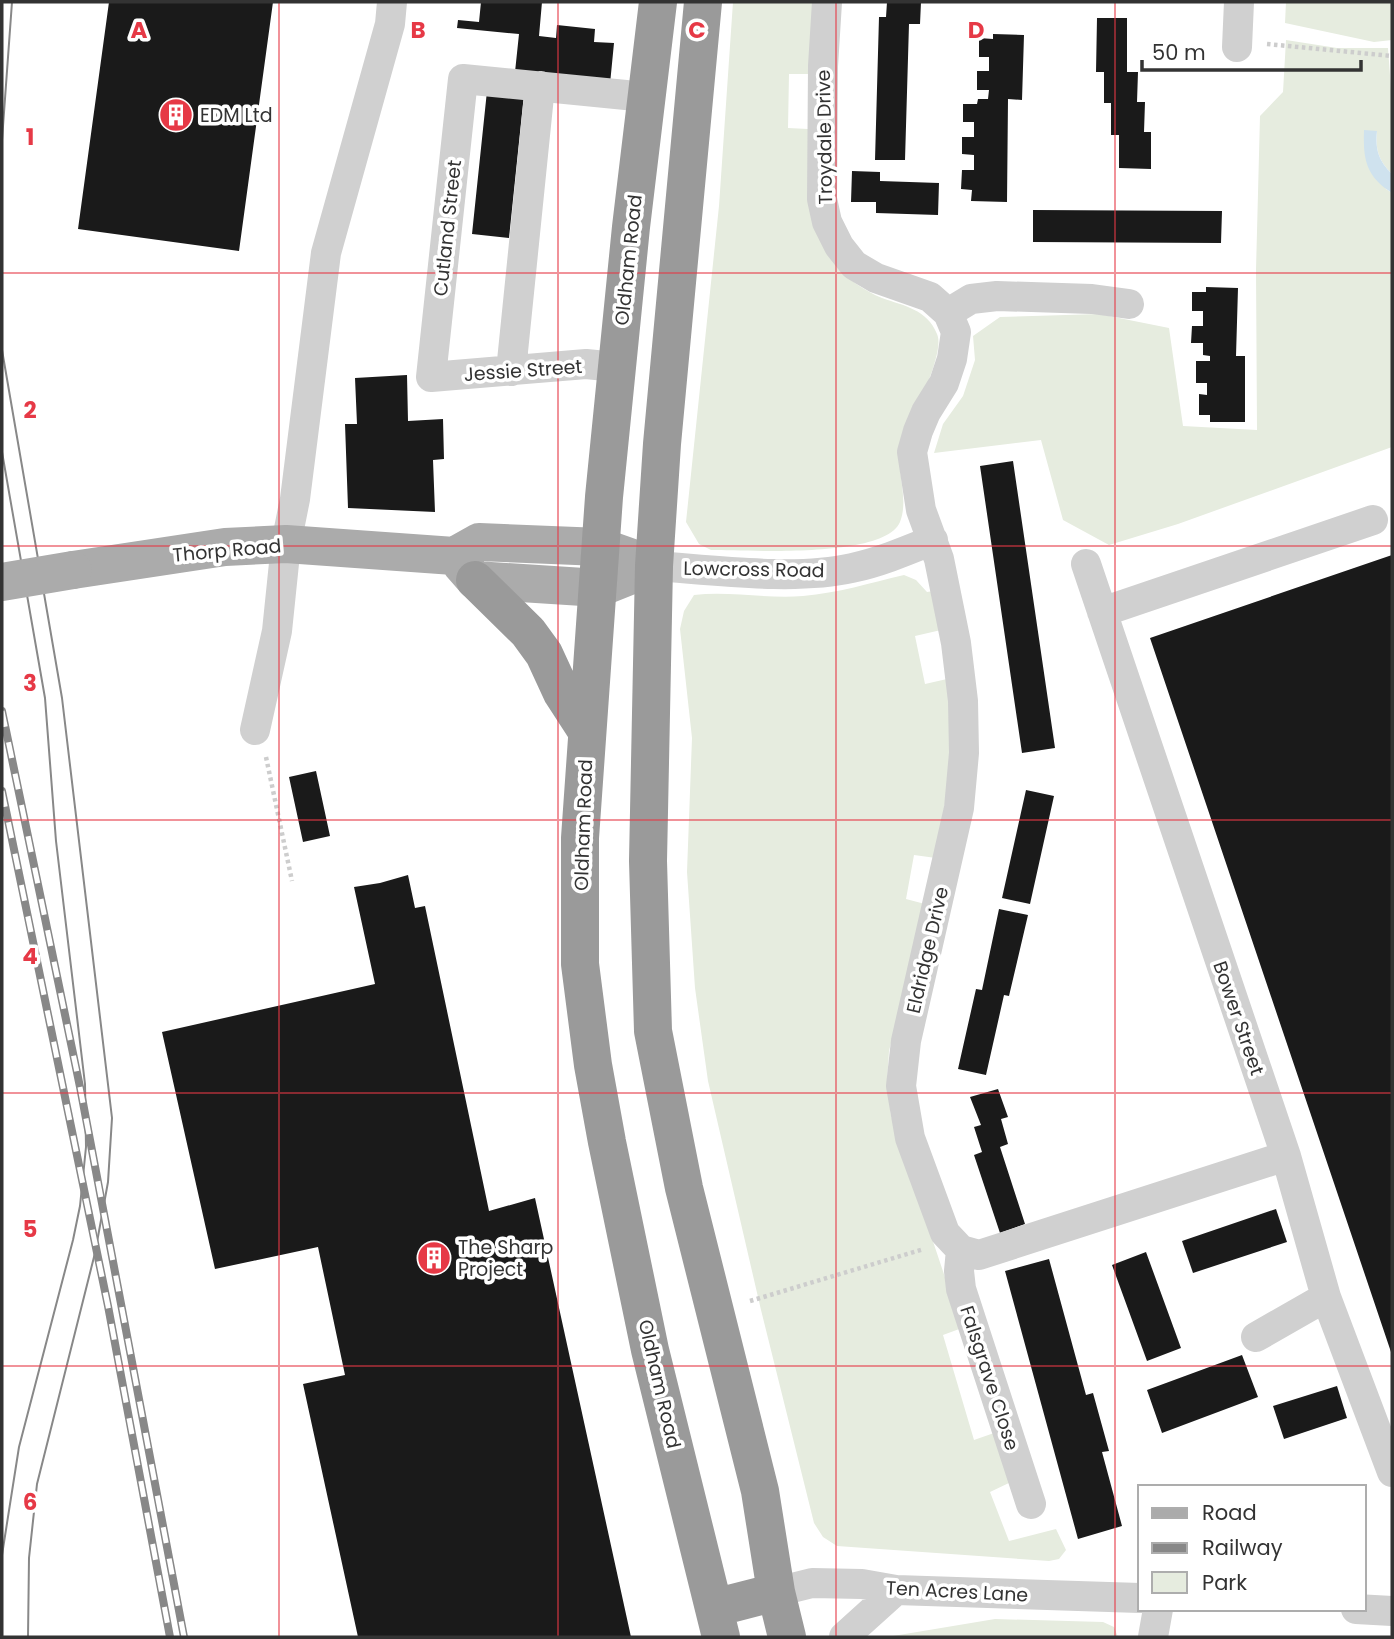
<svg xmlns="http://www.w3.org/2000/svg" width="1394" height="1639" font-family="Poppins,sans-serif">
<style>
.green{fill:#e6ecdf}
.water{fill:#cfe2ee}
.building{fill:#1a1a1a}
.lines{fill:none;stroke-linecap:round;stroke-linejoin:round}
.path{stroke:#cdcdcd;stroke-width:4.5;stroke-dasharray:3.5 3.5;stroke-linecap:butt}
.minor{stroke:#d0d0d0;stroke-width:30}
.major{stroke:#ababab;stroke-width:38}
.highway{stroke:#9a9a9a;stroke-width:38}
.tram{stroke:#888;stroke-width:2}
.rail-casing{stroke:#888;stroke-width:8}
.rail{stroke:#fff;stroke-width:5;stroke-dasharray:16;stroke-linecap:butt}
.major-bridge{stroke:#ababab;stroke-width:38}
.grid{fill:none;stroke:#e63946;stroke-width:2;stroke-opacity:0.55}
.labels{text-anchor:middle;stroke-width:7;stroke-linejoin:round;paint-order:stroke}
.poi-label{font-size:19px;fill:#333;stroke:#fff;text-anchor:start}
.street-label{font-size:19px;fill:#333;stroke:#fff}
.grid-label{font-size:23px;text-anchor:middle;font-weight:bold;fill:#e63946;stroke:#fff;stroke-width:7;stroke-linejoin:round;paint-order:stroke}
</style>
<rect width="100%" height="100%" fill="#fff"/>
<path class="green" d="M733 2H816L809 74H789L788 128 808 129C814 162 821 195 827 228 829 239 830 255 836 264 846 279 865 291 882 298 904 306 927 309 937 334 945 351 918 404 911 424 907 434 900 447 900 459 899 480 908 501 900 522 884 559 747 550 711 550L699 544 686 522 719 206Z
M1286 2H1392V40L1374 42 1285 23Z
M1286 40 1337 48H1388L1392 103V174C1379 161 1375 150 1377 131H1364L1386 189 1392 193V447L1178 524 1109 545 1063 520 1041 440 934 453 943 424 963 396 975 360 973 336 1000 317 1099 314 1169 328 1183 426 1257 430 1256 270 1260 116 1283 92Z
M904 575 916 580 927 592 934 591 941 630 915 636 925 684 947 679 951 726 949 778 936 858 914 855 906 899 925 904 889 1051 887 1082 891 1116 962 1328 943 1335 974 1440 994 1433 1011 1482 990 1492 1009 1541 1056 1529 1066 1550 1059 1559 1049 1561 837 1546 823 1537 814 1523 761 1310 708 1081 695 988 687 872 692 738 680 629 684 611 694 595C730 591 767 599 803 596 838 593 870 583 904 575Z
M995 1619 1103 1622 1114 1627 1118 1637H887Z"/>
<path class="water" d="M1364 130 1377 131C1375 150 1379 161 1392 174V193C1366 176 1363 160 1364 130Z"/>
<path class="building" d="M109 2H273L239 251 78 229Z
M481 2H542L539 36 556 38 557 25 595 29 594 42 614 43 610 84 515 72 519 34 457 28 458 20 479 22Z
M887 2H921L920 24H909L905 160H875L879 17H886Z
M1097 18H1127V72H1138L1137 102H1145L1144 132H1151V169L1119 168V135H1111V103H1104V72H1096Z
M993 34 1024 35 1022 100 1008 99 1007 202 971 201 972 190 961 189 962 170H974V155L962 154V137H974V122H963V104H977L978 99H988L989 90H977V71H989V57H979V38L993 39Z
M487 91 524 94 509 238 472 234Z
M852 171 880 172V181L939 183 938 215 876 213V202H851Z
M1033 210 1222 211 1221 243 1033 242Z
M1206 287 1238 288 1236 356H1245V422H1210V415H1199V394L1207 395V383H1196V361H1210V356L1203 355V343H1191L1192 326H1203V311H1192V292H1206Z
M407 375 408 421 443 419 444 459 433 460 435 512 348 508 345 424H357L355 378Z
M1013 461 1055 748 1022 753 980 466Z
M1392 555V1355L1150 638Z
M316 771 330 836 303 842 289 777Z
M1026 790 1054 796 1030 904 1002 898Z
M408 875 415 908 425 906 489 1211 535 1198 631 1637H358L303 1384 345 1375 318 1247 215 1269 162 1032 375 984 354 887 380 883Z
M999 909 1028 915 1009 996 1004 995 986 1075 958 1069 976 989 982 990Z
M998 1089 1008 1117 1001 1119 1008 1144 1000 1147 1025 1224 1000 1233 974 1155 982 1152 974 1127 981 1125 970 1097Z
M1276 1209 1287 1242 1193 1273 1182 1241Z
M1146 1252 1181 1348 1147 1361 1112 1265Z
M1049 1259 1086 1395 1093 1393 1109 1451 1102 1452 1122 1526 1078 1539 1005 1271Z
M1242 1355 1258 1397 1162 1433 1147 1390Z
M1337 1386 1347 1418 1284 1439 1273 1406Z"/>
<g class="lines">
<path class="path" d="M1267 44 1392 56
M266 757 292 881
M750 1301 924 1249"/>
<path class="minor" d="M827 2 823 66 822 199 827 222 839 246 854 265 876 278 930 297 948 313 956 332 952 359 944 383 926 412 918 431 912 452 921 510 939 559 956 643 963 701 964 753 959 808 906 1041 901 1086 910 1138 945 1233 961 1250 979 1255 1286 1156
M1237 47 1239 2
M948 313 971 299 997 296 1092 299 1129 304
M616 367 586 364 431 377 463 79 646 97
M511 371 540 86
M1086 564 1286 1156 1326 1297 1392 1472
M654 566C713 570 795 581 852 568 880 562 906 551 933 540
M1102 612 1373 520
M255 730 277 631 286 544 295 499 326 253 390 24 392 2
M961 1250 959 1271 961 1289 1031 1504
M1256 1337 1326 1297
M776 1592 812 1583 862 1584 896 1590 1140 1598
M1356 1609 1392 1611
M844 1637 896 1590
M1153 1637 1158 1609"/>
<path class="major" d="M454 556 479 542 601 547 632 558
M461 564 475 580 599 588 654 566
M73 570 225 547 286 544 454 556"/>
<path class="highway" d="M658 2 631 227 604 497 580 838V964L593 1065 607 1142 650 1350 721 1637
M703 2 662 444 654 566 648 861 653 1031 684 1188 760 1491 776 1592 787 1637
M475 580 528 632 544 654 562 693 586 730
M714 1608 776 1592"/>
<path class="tram" d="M2 140 12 2
M2 350 62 698 112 1118 108 1182 95 1253 37 1484 29 1558 28 1637
M2 452 45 698 56 841 85 1084 86 1147 80 1206 73 1240 19 1447 2 1555"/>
<g class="rail-casing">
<path id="rail" d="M2 711 80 1087 184 1637
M2 791 108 1306 170 1637"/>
</g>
<use href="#rail" class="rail"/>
<path class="major-bridge" d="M2 582 73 570"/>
</g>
<path class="grid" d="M279 2V1637M558 2V1637M836 2V1637M1115 2V1637M2 273H1392M2 546H1392M2 820H1392M2 1093H1392M2 1366H1392"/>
<defs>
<g id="building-disc" transform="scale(1.75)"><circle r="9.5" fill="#e63946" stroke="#fff"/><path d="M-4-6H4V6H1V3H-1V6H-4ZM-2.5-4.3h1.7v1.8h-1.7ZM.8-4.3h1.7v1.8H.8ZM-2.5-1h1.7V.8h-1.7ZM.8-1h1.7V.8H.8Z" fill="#fff"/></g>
</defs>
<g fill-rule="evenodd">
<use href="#building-disc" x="176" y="115"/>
<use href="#building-disc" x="434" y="1258"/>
</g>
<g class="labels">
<g class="poi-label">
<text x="200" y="122">EDM Ltd</text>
<text x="458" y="1254">The Sharp<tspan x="458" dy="22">Project</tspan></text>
</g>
<g class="street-label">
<text transform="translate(824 137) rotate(-91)" y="7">Troydale Drive</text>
<text transform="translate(447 228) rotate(-84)" y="7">Cutland Street</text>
<text transform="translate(628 260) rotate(-84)" y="7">Oldham Road</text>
<text transform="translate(523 370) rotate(-4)" y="7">Jessie Street</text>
<text transform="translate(227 550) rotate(-5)" y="7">Thorp Road</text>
<text transform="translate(754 569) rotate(1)" y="7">Lowcross Road</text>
<text transform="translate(583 825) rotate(-88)" y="7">Oldham Road</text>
<text transform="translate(927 950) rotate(-77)" y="7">Eldridge Drive</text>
<text transform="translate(1239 1018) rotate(71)" y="7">Bower Street</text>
<text transform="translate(990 1378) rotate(72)" y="7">Falsgrave Close</text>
<text transform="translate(660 1384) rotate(77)" y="7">Oldham Road</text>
<text transform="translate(957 1591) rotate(3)" y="7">Ten Acres Lane</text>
</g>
</g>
<g class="grid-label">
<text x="139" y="38">A</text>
<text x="418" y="38">B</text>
<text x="697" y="38">C</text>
<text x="976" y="38">D</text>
<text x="30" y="145">1</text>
<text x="30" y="418">2</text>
<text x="30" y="691">3</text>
<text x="30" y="964">4</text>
<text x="30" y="1237">5</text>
<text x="30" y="1510">6</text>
</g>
<rect width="1394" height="1639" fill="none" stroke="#333333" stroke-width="7"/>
<rect x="1138" y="1485" width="228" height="126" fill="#ffffff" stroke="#adadad" stroke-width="2"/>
<rect x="1152" y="1508" width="35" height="10" fill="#ababab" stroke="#adadad" stroke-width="2"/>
<text x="1202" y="1520" font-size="21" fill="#333333">Road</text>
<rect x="1152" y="1543" width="35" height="10" fill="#888888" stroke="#adadad" stroke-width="2"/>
<text x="1202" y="1555" font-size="21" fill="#333333">Railway</text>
<rect x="1152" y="1572" width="35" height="21" fill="#e6ecdf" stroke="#adadad" stroke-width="2"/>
<text x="1202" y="1590" font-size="21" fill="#333333">Park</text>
<path d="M1142 60v10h219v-10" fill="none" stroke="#333333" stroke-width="3.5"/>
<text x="1152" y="60" font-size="21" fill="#333333" stroke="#ffffff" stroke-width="5" paint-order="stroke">50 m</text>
</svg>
